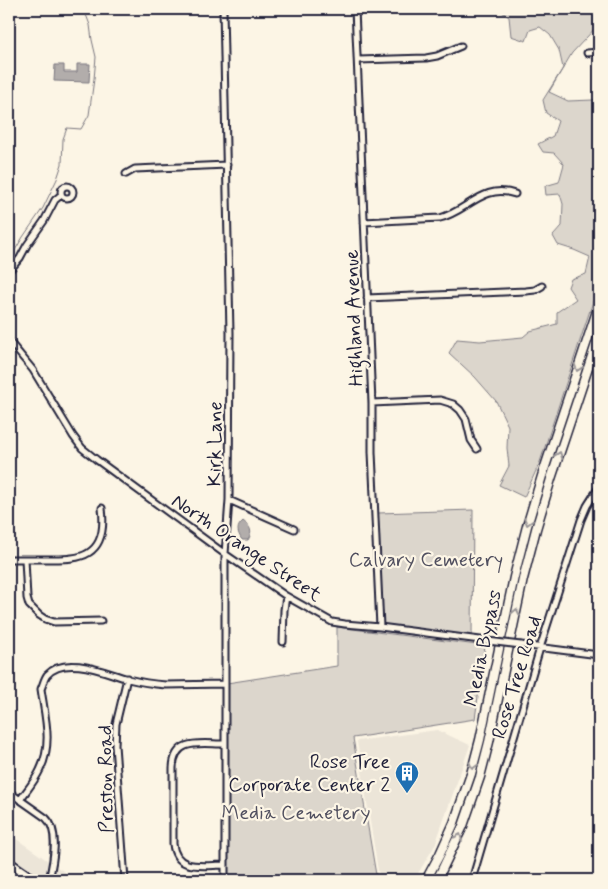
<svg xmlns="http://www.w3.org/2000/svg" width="608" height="889" font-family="Mynerve,sans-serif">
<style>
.built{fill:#ece5d8}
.green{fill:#dcd6cc;stroke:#7f7c84}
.water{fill:#b2adab;stroke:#78757e}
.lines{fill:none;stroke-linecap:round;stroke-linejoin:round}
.stream{stroke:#78757e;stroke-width:1}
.minor-casing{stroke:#22223b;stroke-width:9}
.major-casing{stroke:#22223b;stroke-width:11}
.highway-casing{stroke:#22223b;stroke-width:11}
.minor{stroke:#fcf5e5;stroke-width:5}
.major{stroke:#fcf5e5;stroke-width:7}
.highway{stroke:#fcf5e5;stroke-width:8}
.minor-bridge-casing{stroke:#22223b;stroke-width:9;stroke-linecap:butt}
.minor-bridge{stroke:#fcf5e5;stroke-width:5}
.oneway{stroke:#9a9698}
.labels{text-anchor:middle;stroke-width:4.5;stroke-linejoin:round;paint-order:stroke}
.street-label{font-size:20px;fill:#22223b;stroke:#fcf5e5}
.park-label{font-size:20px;fill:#504f5f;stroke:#fcf5e5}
.poi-label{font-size:20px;fill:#22223b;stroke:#fcf5e5;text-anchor:end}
</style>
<rect width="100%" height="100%" fill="#fcf5e5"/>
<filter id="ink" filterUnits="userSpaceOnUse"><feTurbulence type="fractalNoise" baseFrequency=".02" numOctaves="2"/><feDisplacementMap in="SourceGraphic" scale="10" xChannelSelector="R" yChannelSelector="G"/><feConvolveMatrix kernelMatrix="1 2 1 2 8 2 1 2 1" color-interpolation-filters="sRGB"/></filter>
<g filter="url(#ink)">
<path class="built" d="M437 730 470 745 435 845 414 880H355L379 876 357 741Z
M9 834 76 880H9Z"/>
<path class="green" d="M498 9H599V24L572 53 549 92 568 101 593 100 599 97V283L540 462 524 497 499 485 509 466 507 448 508 426 496 401 475 377 449 353 457 339 480 341 523 337 530 331 557 324V312L576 299 568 287 571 279 586 274 590 257 574 250 558 245 553 236 562 226 563 204 560 194 546 195 545 186 559 182 564 164 554 153 543 152 538 144 553 136 558 121 546 113 543 100 563 68 559 50 550 35 540 27 530 30 526 41 511 36 509 17Z
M473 510 472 637 387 626 384 624 382 620 378 513Z
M337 627 485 646 475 719 353 738 376 875 345 880H227V683L337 666Z"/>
<path class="water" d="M77 64H90L89 82 54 81 55 65H64V72H77Z
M243 521C251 527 253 532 248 540H242C237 532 236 527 243 521Z"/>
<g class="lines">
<path class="stream" d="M9 260 23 237 43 208 57 179 62 164 63 139 67 128 81 129 89 115 94 79 96 57 92 40 90 25 85 12 81 9"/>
<g class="minor-casing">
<path id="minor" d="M223 9 230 333 229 500 225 554V880
M355 9 372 403V452L380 627
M587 53 599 52
M358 60 426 58 437 56 461 46
M126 174 135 169 227 165
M61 192a6 6 0 1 1 12 0a6 6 0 1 1-12 0Z
M364 222 440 218C468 211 483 183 515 194
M9 271 20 258 27 245 44 221 55 200 61 195
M367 298 526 291 535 290 542 286
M9 341 33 370 73 436 82 448 97 460 225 554 286 596 332 622 345 624 380 627 488 641
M372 403 440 400 453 404 460 410 466 419 471 440 477 449
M229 500 294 529
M9 559C23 559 38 559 52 559 59 559 66 559 72 558 101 555 105 532 102 508
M25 559 27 598 29 605 39 615 45 619 54 622 101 621
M283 642 284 610 286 596
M521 645 599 655
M224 744C202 744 174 737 173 768V844C176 872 203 865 225 865
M9 792 46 818C60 831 53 863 49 880
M20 800C27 790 35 781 40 770 53 744 45 717 41 689 43 685 44 679 47 675 65 654 107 673 128 679 140 682 153 684 166 685L225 684
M125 880 115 745 116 724 127 678
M472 880 540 648 581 520 587 506 599 487"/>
</g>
<g class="major-casing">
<path id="major" d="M9 862 35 880"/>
</g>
<g class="highway-casing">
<path id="highway" d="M426 880 440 854 454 823 471 774 480 740 514 577 527 526 542 476 599 305
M437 880 463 826 480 777 489 742 523 579 536 529 551 479 599 335"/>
</g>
<use href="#minor" class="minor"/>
<use href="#major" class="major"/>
<use href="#highway" class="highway"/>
<g class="minor-bridge-casing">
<path id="minor-bridge" d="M488 641 521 645"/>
</g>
<use href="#minor-bridge" class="minor-bridge"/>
</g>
<defs><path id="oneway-chevron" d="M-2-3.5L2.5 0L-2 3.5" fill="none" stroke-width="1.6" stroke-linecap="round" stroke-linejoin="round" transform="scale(1.25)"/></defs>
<g class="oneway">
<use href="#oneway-chevron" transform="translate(578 368) rotate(109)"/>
<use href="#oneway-chevron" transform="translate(559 455) rotate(-71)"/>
<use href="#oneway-chevron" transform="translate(528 522) rotate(106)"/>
<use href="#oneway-chevron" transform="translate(516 612) rotate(-78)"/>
<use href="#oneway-chevron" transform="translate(473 766) rotate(105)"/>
<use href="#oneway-chevron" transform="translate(459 837) rotate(-66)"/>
</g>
</g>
<defs>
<g id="building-pin" transform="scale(1.25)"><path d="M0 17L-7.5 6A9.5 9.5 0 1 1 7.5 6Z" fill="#1f6fb2" stroke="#fcf5e5"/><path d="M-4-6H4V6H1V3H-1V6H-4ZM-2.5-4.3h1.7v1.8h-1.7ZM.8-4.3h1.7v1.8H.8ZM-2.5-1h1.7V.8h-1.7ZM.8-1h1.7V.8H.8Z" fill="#fff"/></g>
</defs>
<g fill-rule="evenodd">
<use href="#building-pin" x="407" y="773"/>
</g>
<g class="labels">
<g class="street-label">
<text transform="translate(353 318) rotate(-92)" y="7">Highland Avenue</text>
<text transform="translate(214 444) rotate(-89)" y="7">Kirk Lane</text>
<text transform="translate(247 547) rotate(34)" y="7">North Orange Street</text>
<text transform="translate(482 648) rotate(-78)" y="7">Media Bypass</text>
<text transform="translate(516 677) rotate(-73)" y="7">Rose Tree Road</text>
<text transform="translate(105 779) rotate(-91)" y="7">Preston Road</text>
</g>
<g class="park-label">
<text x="426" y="566">Calvary Cemetery</text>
<text x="296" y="819">Media Cemetery</text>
</g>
<g class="poi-label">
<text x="390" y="768">Rose Tree<tspan x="390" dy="23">Corporate Center 2</tspan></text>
</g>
</g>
<rect width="608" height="889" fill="none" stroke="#fcf5e5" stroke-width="30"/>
<rect x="15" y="15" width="578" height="859" fill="none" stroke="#22223b" stroke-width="2" filter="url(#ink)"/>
</svg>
